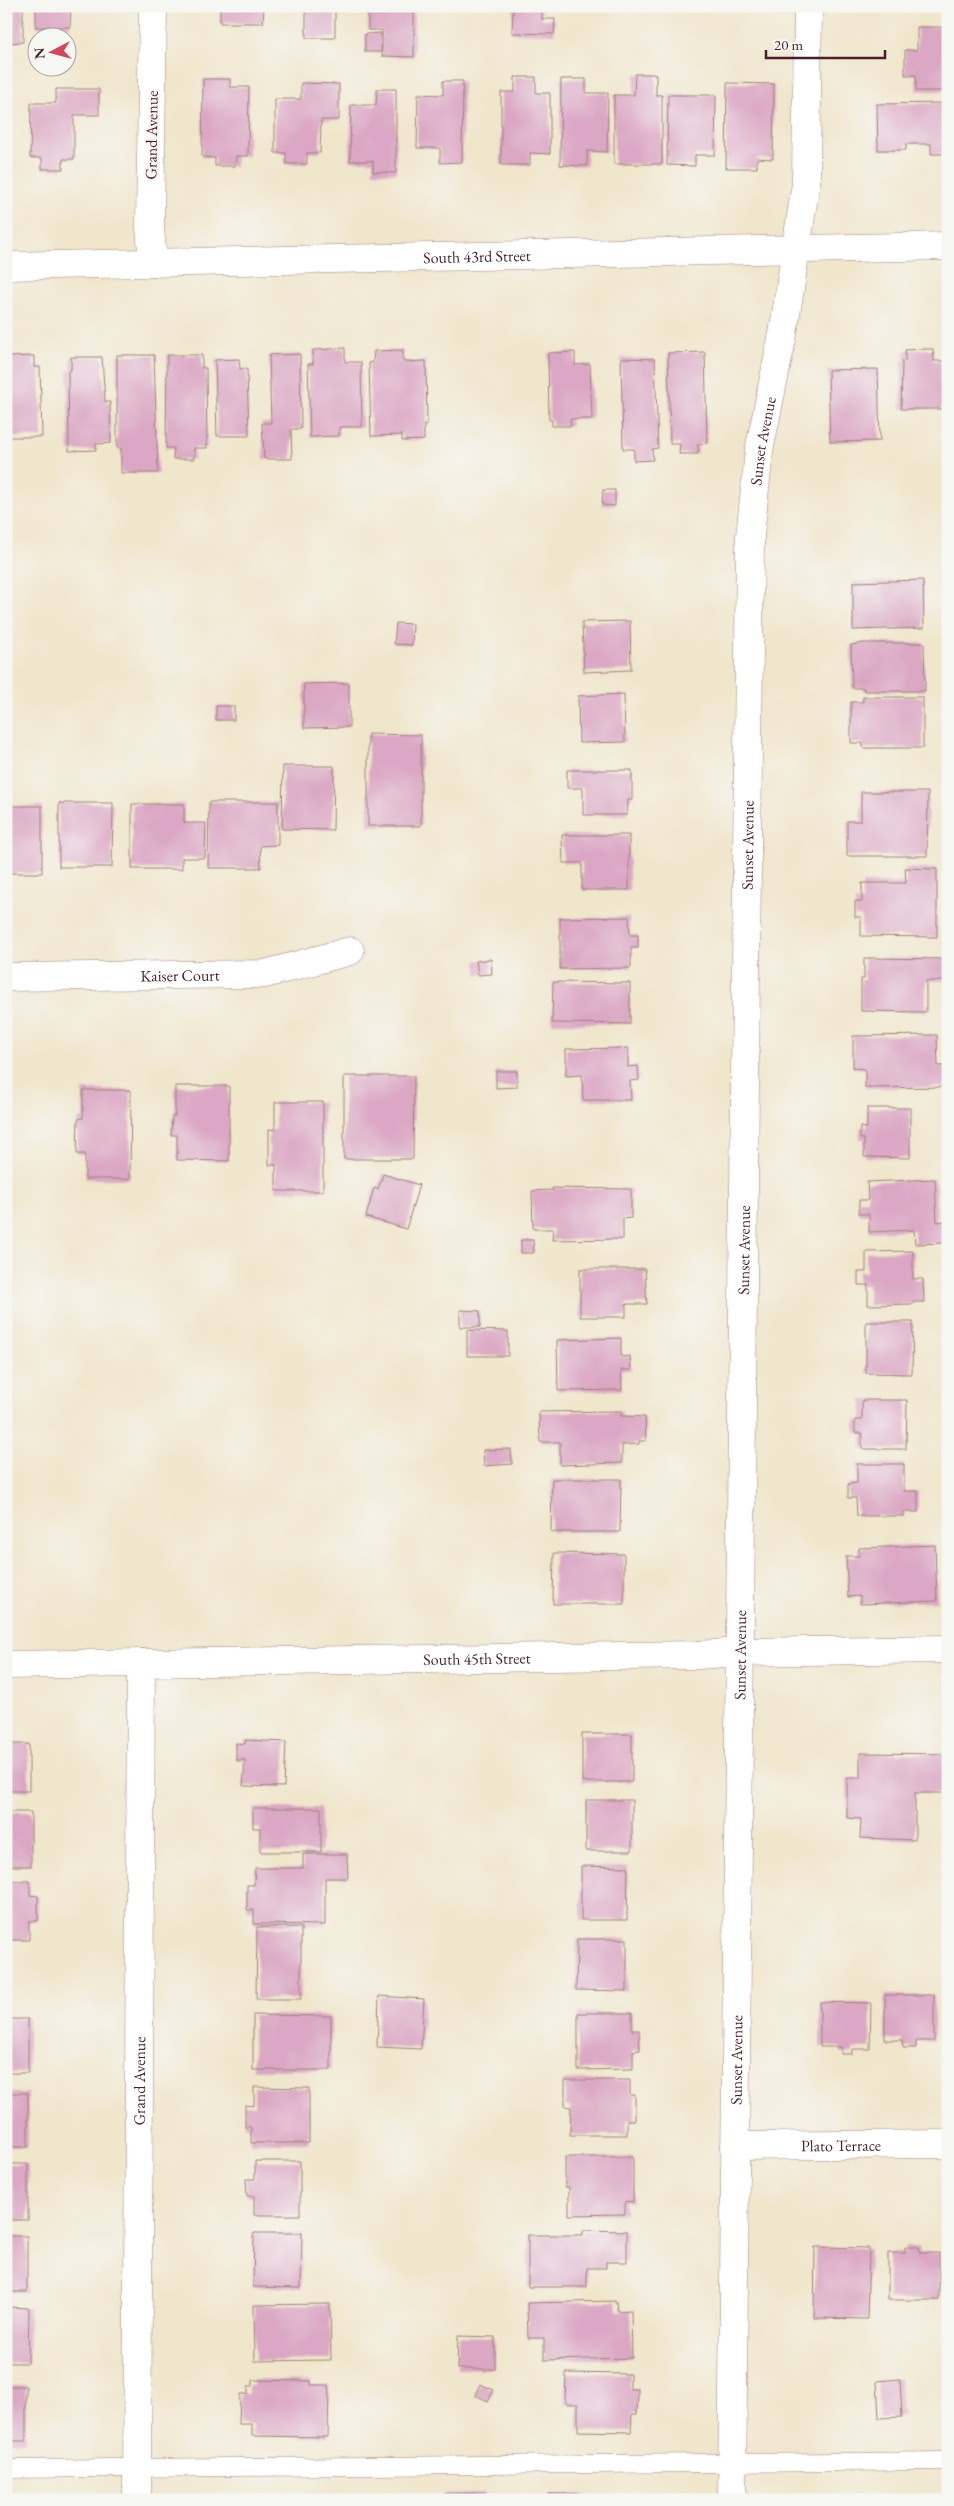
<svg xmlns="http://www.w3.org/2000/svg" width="954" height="2506" font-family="'EB Garamond',serif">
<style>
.building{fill:#dba7c4}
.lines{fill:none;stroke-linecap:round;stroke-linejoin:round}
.service-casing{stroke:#9d827c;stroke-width:19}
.minor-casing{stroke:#9d827c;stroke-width:29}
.service{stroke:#fff;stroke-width:18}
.minor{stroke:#fff;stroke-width:28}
.labels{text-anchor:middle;stroke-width:5;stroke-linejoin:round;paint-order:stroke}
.street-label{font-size:16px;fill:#4a1f2b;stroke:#f6f6f2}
</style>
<rect width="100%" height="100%" fill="#f6f6f2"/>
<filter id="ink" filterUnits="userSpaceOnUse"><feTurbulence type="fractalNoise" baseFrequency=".02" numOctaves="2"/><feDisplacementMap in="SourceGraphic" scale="10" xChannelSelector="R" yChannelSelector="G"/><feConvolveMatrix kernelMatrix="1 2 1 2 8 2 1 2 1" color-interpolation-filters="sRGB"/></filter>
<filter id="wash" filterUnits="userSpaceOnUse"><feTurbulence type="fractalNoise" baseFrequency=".0096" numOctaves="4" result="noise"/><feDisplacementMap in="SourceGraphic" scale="20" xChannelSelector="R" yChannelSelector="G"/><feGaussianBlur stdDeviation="1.12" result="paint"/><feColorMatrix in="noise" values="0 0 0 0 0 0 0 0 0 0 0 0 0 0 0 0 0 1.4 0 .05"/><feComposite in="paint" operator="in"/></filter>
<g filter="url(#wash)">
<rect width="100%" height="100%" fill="#f0e6cc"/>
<g id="blocks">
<path class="building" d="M6 6H23V42L6 43Z
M36 6H71L70 27H36Z
M220 6H264L263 23H220Z
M306 6H335V38H306Z
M368 6H414V57L382 56V30H368Z
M513 8H542V19H555L554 34 512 33Z
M917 27H948V91H916V75H905V50H917Z
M381 33V52H365V34Z
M635 74H656V95H662V164H614V95H634Z
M515 77H536V93H550V154L530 153V165H501V92H515Z
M203 79H230V87H249L248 156H236L235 166H215V158L202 157Z
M561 79H586V93H608L607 152 587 151V166L560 165Z
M443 81H463L462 162 440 163V148H417L418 94 443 95Z
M301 83 339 84V120H321L320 153H307V164H286V153H275V99H301Z
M727 83 774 84 773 159 757 158V168H726Z
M56 89H99V115H74V159H63V169H42V158H30L31 103H56Z
M377 89H396V173L373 172V161H350L351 105H376Z
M668 95H716L715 155H695V166L667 165Z
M948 103V154H931V144H906V150H878L877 104Z
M345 348V362H361L362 427H339V436L310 437 308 364H313V350Z
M926 349H933L934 361H948V409H901L902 360 905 361V350Z
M403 350V362L426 361 427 425H424V440L402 441V435L371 436 369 363 373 362 374 351Z
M575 352V365L590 364 592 419H570L571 426H552V420H549L548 353Z
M705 352 707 443 698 444V454H679L680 444H670L668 353Z
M300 354 301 429H291L292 459H264L262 423H271L269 355Z
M117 355H154L158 473H121V448H117Z
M167 355H202V368H206L207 448H194V459H173L174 448H166Z
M34 356V367H40L42 437H7L6 357Z
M71 357H102L105 402H110L111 443 96 444V450L69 451 68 371 71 370Z
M621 358 655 359 658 448 652 449 653 460 634 461V449H623Z
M239 359 240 369H247L249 436H217L215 360Z
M878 369 880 441 830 442 828 370Z
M603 490H615V506L602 505Z
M923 580 924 628 853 630V582Z
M630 621 631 670 584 672 582 622Z
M396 623 413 624 412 645 394 644Z
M863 643H924L925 691H864V688H852L851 645Z
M349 683V727L304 728V684Z
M624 694 625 742 579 743 578 696Z
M863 697H923V748H863V743H851V702H863Z
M216 706H234V720H216Z
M368 734 421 735V826H368Z
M283 766H334L333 830 282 829Z
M567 770H632V800H628L627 815H583V788H567Z
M861 792H928L927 856H847V821H861Z
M209 802H278V845L260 846 261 868H208Z
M59 803H113L112 867H59Z
M132 804H184V823H206L205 858H182V869H132Z
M6 806H42V873H6Z
M562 835H629V890H582V863H563Z
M905 868 937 869V937L861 936V917H855V901L862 902V883H906Z
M629 917 630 935H638V948H631V968L560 969V918Z
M864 958 948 959V981H926V1012L861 1011V979H864Z
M491 959 492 974 478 975 476 961Z
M553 982 630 983V1024L552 1023Z
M937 1035 938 1066H948V1087L865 1088V1069L853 1068V1036Z
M628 1048V1067L638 1066 639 1080 630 1081 631 1100H583L582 1075 566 1076V1049Z
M496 1071H517V1087L496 1088Z
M344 1076H414L413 1159H344Z
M175 1086H229V1161L177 1160V1135H171L172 1116H175Z
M83 1090H131L130 1179H85V1154H77L78 1119 83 1118Z
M275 1102H323V1191H276V1165H269V1129L275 1130Z
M867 1108H910V1158L864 1157V1139H860V1127L867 1128Z
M383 1174 419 1185 406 1229 366 1217 374 1188 378 1189Z
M935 1179 937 1222 948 1221V1243L915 1244 914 1230 869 1232V1214H859V1200H868L867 1182Z
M552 1188 631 1189V1218L623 1219V1239L552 1240 553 1229H533L532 1191 553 1190Z
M521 1240H533L534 1253H521Z
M913 1251V1279H923L924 1302H913V1304L868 1305V1285H858V1272H866V1252Z
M580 1269H645L647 1304H626V1317H580Z
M460 1310 480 1311V1327H460Z
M866 1322H913L912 1374 866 1373Z
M467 1330 508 1331V1356H467Z
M621 1338V1357L630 1356 631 1368V1370H621L622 1390 558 1391 557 1340Z
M862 1400H907L906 1449H862V1433H855V1420H862Z
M622 1411 621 1416 645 1417 646 1441H639V1444L622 1445V1463L560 1465V1442H540L539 1412Z
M944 1436H948V1463H944Z
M511 1449 512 1464 484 1466 483 1450Z
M857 1464H904V1491H918V1512H904V1516H857L856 1498H848V1484L857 1483Z
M552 1479H621L620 1532H551Z
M935 1545 937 1601 860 1604V1596L848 1597 846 1556H859V1548Z
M554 1553 624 1554V1604H553Z
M582 1734H632V1782H582Z
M245 1740 286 1742 284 1787 243 1786 245 1760H236V1743L245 1744Z
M6 1744H29V1791H6Z
M860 1753 948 1754V1793H915V1840L860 1838 861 1819 847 1818V1778H860Z
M586 1800H632V1851H586Z
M253 1808H321V1852H260V1828H253Z
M6 1812H31V1866H6Z
M303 1854H347L348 1878H325V1925L254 1924V1910H247V1885H254L255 1868H303Z
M581 1866 628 1867 627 1920H581Z
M6 1881H30V1895L38 1896V1921H29V1940H6Z
M257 1927H301V1999H256Z
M577 1939H627V1991L576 1990Z
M885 1995H934V2041H916V2048H903L902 2040H885Z
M379 1996 424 1999 421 2049 377 2047Z
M820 2002 871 2003 870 2049H852V2054H841V2047H820Z
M578 2013H632V2030H639L640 2050 633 2051V2069L578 2070Z
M253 2015 331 2016V2070H253Z
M6 2019H28V2073H6Z
M565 2080H630V2095H635V2120H627V2135H570L571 2107 565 2106Z
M254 2087 309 2088V2143H251V2127H245V2105L254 2106Z
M6 2093H28V2147H6Z
M565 2157H633V2202L625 2201V2214L569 2215V2187H565Z
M255 2161H300V2215H254V2196H247L246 2179H255Z
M6 2164H28V2220H6Z
M583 2230 627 2231V2262H606V2268H587V2287H528V2235H583Z
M254 2233H302L301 2288 253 2287Z
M6 2236H27V2292H6Z
M815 2247 869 2248 867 2319 814 2318Z
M905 2247H919L920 2253H939V2300H888V2253H905Z
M616 2301 617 2311 631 2310 632 2358 544 2360V2338H528L527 2303Z
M330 2304 331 2360 255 2361 254 2305Z
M6 2307 29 2308 28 2363H6Z
M458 2336 495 2337V2369H457Z
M566 2373 630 2374V2389H638L637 2414H632L631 2432 578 2431V2404H565Z
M900 2379 902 2417 879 2418 877 2381Z
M253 2380 311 2381V2385H329L328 2437 252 2436V2424H239L240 2394H248V2386H253Z
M480 2384 494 2390 488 2401 475 2395Z
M6 2386H26V2441H6Z
M485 2493V2500H444V2494Z
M548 2494H583V2500H548Z"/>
</g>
</g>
<g filter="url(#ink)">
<use href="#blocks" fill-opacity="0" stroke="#9d827c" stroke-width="1"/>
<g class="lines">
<g class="service-casing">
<path id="service" d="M6 2469 948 2461"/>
</g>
<g class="minor-casing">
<g id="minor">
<path d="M153 6 150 227 153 263"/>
<path id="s1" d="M6 266 948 246"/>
<path id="s2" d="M6 977 265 974 350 951"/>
<path id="s3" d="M6 1665 698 1655 740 1652 948 1649"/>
<path id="s4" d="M735 2146 948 2144"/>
<path id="s5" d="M137 2500 141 1663"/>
<path id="s6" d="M732 2500 750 536 759 451 783 334 806 183 808 6"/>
</g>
</g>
<use href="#service" class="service"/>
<use href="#minor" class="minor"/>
</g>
</g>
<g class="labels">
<g class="street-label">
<text transform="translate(151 135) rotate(-89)" y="6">Grand Avenue</text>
<text dy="6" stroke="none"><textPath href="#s1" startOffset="471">South 43rd Street</textPath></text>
<text dy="6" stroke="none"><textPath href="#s6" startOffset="2060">Sunset Avenue</textPath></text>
<text dy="6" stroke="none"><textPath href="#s6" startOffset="1655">Sunset Avenue</textPath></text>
<text dy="6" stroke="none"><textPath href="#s2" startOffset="174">Kaiser Court</textPath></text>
<text dy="6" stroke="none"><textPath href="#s6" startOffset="1250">Sunset Avenue</textPath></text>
<text dy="6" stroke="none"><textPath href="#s6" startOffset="845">Sunset Avenue</textPath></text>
<text dy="6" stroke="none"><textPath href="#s3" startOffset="471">South 45th Street</textPath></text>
<text dy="6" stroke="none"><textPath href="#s6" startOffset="440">Sunset Avenue</textPath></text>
<text dy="6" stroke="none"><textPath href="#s5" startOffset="419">Grand Avenue</textPath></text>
<text dy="6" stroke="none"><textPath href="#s4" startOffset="106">Plato Terrace</textPath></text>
</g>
</g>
<rect width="954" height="2506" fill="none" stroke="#f6f6f2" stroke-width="25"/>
<g transform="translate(52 52) rotate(264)"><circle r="24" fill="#f6f6f2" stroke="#b1a0a2"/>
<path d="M0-4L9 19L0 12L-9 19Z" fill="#d1495b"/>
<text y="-8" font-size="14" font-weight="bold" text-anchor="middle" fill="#4a1f2b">N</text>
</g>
<path d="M766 50v8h119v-8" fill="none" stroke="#4a1f2b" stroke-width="2.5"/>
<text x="774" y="50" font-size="15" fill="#4a1f2b" stroke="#f6f6f2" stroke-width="4" paint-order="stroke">20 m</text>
</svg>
